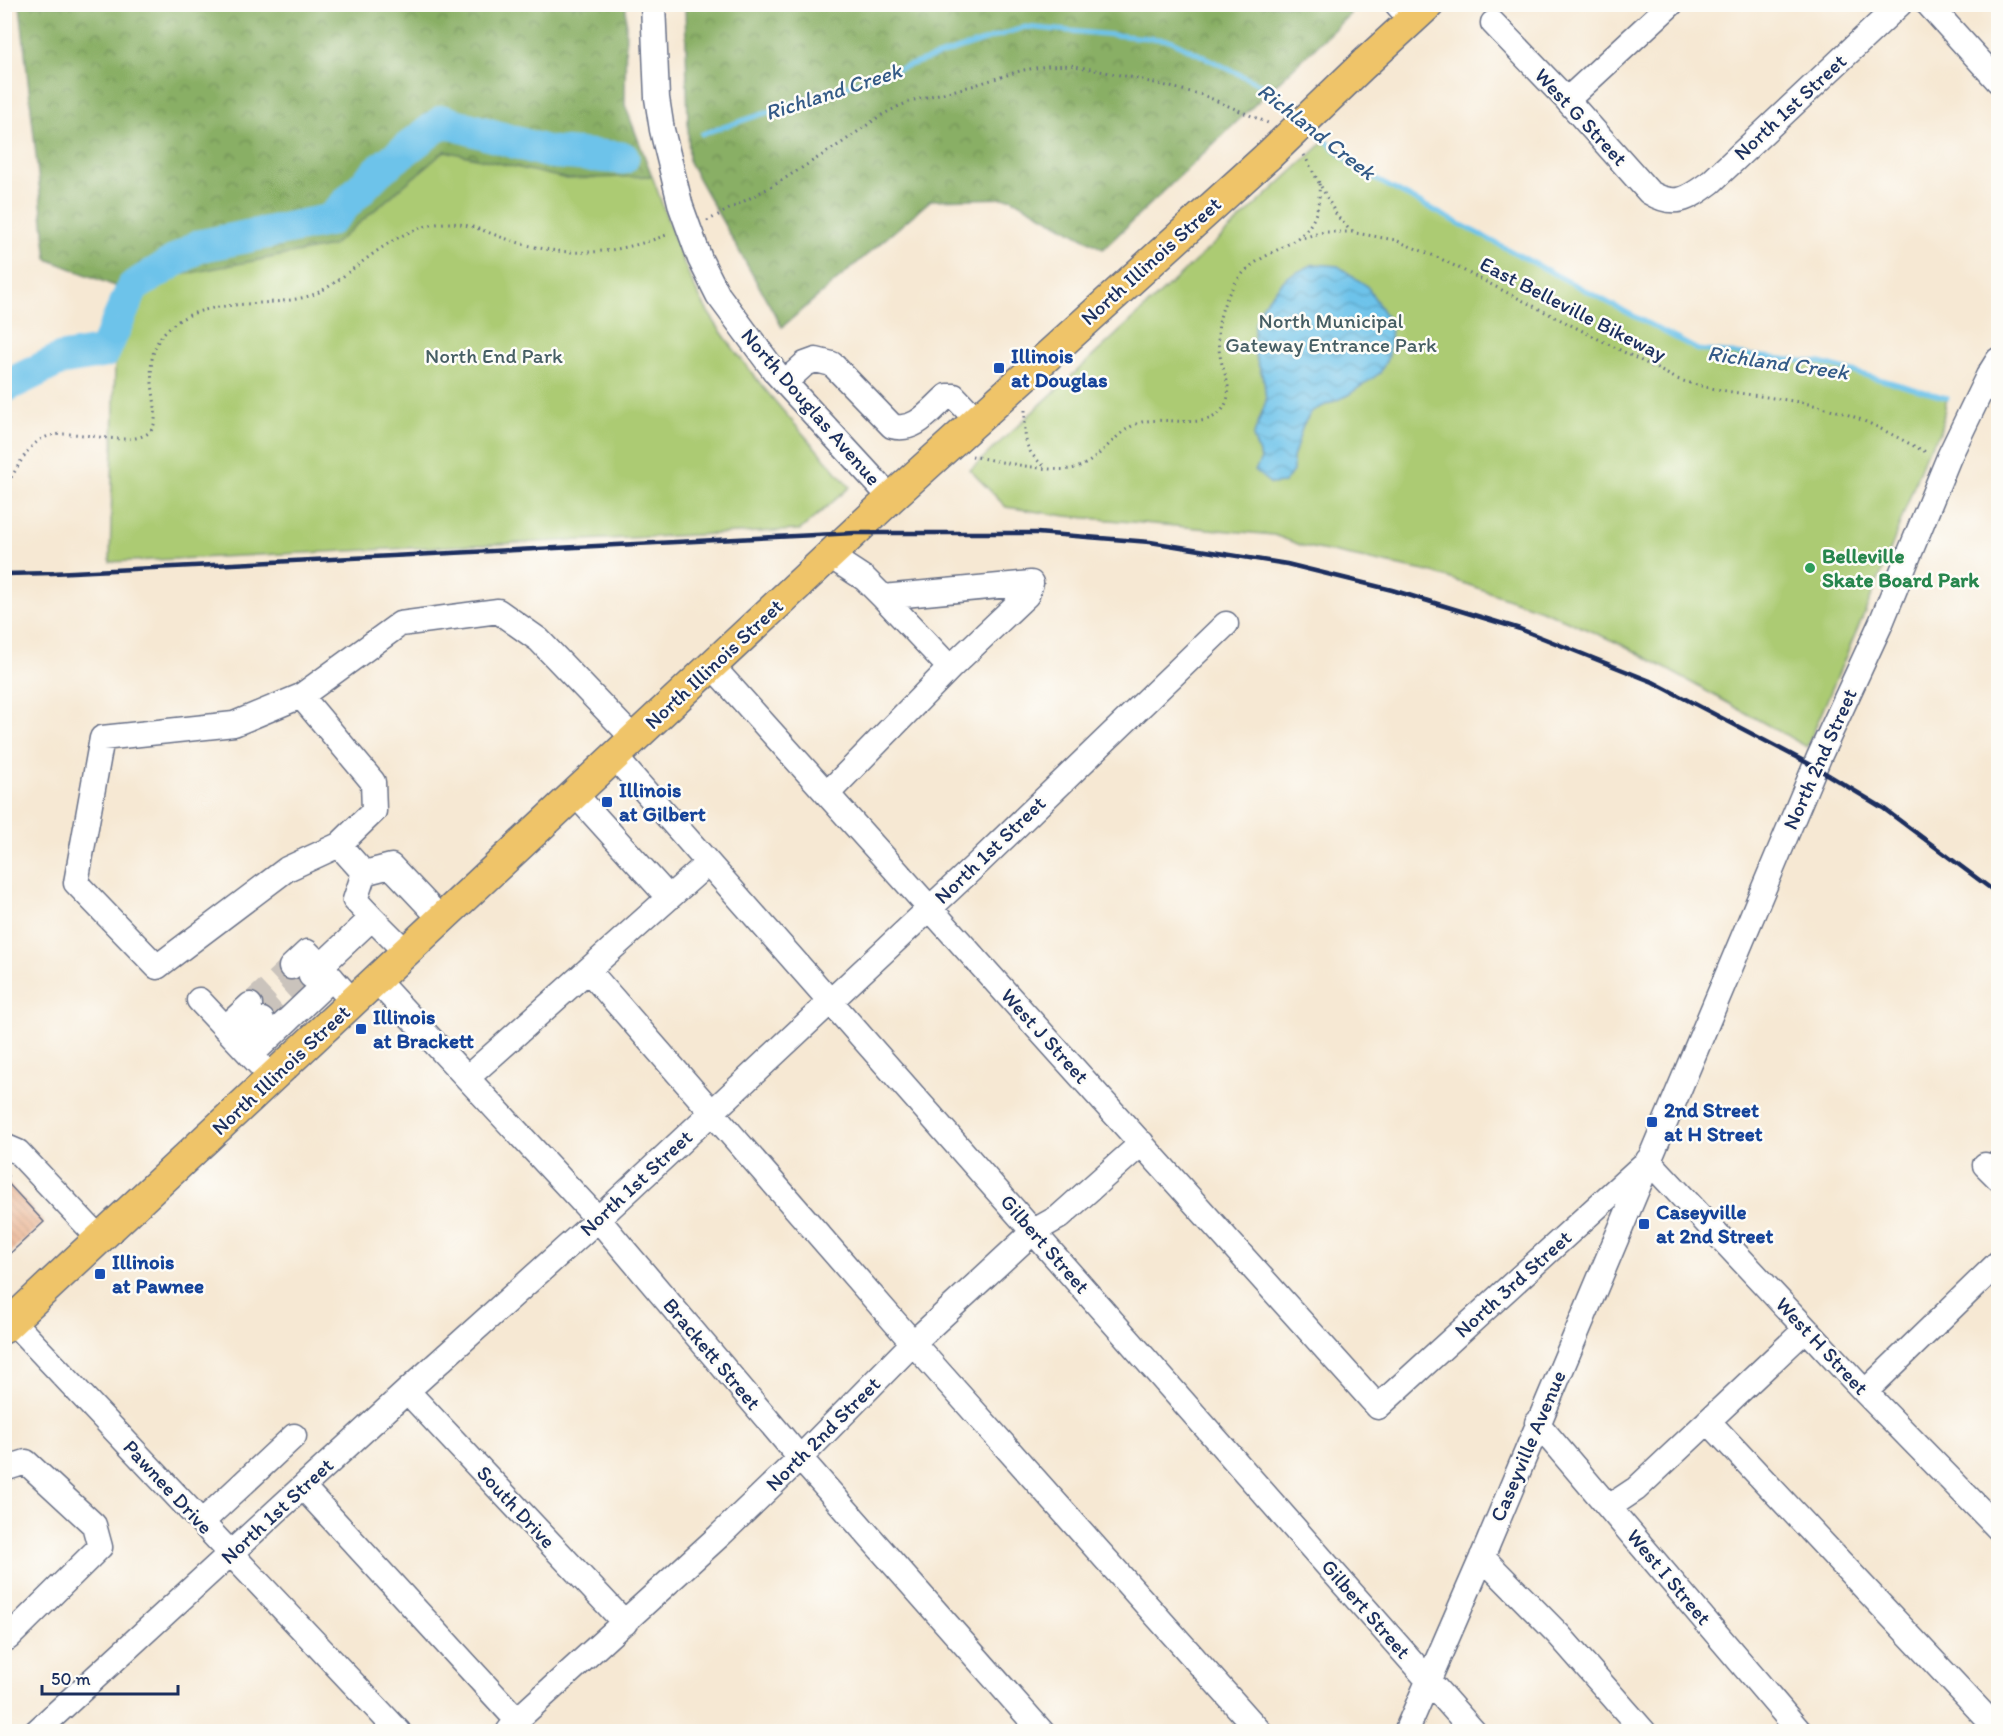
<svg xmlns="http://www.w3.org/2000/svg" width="2003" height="1736" font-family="Itim,sans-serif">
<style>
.forest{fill:url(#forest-crowns);stroke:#526f62;stroke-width:1.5}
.park{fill:#accb73;stroke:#647d68;stroke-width:1.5}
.water{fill:url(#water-waves);stroke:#4479a4;stroke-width:1.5}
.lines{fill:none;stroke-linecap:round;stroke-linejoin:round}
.stream{stroke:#6dc3ea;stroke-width:5}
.river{stroke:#6dc3ea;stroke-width:33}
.building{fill:url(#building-back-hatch)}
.minor-tunnel{stroke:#cac3bc;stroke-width:24;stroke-dasharray:24 12;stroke-linecap:butt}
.minor-casing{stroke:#687087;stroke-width:27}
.major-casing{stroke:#687087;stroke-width:33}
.path{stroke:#687087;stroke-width:3;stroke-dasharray:1.5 4.5;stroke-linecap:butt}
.minor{stroke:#fff;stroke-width:24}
.major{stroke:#efc469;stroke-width:30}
.rail{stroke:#1b2f5e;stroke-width:4.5}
.major-bridge-casing{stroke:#687087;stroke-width:33;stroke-linecap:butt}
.major-bridge{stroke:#efc469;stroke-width:30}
.transit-dot{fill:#1a4fb4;stroke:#fdfcf7;stroke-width:2}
.leisure-dot{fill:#2e9e5b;stroke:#fdfcf7;stroke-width:2}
.labels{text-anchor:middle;stroke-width:5;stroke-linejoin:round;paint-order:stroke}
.street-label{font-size:21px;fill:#1b2f5e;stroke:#fdfcf7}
.park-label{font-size:21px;fill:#465e64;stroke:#fdfcf7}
.transit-label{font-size:21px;font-weight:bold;fill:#164399;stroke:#fdfcf7;text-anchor:start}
.leisure-label{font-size:21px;font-weight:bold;fill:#27864d;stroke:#fdfcf7;text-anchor:start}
.water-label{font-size:22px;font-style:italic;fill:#345b88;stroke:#fdfcf7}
</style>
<defs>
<pattern id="forest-crowns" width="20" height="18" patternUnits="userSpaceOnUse" patternTransform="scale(1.5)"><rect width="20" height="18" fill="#89af65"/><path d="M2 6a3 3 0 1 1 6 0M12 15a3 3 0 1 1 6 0" fill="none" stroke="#6f8f56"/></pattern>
<pattern id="water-waves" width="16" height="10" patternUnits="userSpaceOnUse" patternTransform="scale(1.5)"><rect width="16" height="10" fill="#6dc3ea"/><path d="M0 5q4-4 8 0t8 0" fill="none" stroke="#599fc1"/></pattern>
<pattern id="building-back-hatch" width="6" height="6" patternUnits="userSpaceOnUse" patternTransform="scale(1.5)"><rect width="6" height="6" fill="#e6a57e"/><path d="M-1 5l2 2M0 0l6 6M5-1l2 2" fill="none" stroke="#ba876a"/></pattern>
</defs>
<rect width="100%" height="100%" fill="#fdfcf7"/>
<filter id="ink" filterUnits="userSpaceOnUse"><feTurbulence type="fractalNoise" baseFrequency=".0167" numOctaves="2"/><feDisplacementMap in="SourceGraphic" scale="12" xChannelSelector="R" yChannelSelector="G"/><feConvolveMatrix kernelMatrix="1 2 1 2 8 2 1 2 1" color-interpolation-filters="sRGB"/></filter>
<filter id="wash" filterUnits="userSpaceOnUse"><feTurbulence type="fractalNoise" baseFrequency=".008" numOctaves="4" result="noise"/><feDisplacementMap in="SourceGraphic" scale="24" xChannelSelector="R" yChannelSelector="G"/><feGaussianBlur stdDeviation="1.35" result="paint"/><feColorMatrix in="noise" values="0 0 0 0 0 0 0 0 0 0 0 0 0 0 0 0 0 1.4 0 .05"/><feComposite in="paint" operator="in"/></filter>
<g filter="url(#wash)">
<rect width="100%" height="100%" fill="#f6e8d3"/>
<path class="forest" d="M20 5H626L625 105 652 176 567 179 445 151 332 246 117 287 47 259Z
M1349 5 1350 14 1103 249 1011 198 931 200 782 327 689 162 685 5Z"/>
<path class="park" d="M1326 140 1358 170 1698 350 1821 363 1947 398 1940 433 1926 453 1884 567 1807 747 1627 647 1547 612 1434 573 1303 546 1274 535 1066 516 1006 507 970 470Z
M445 151 567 179 652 176C669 221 683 271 708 312 749 376 801 431 850 487L800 530 110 562 117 287 332 246Z"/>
<path class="water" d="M1314 264 1338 266 1367 286 1391 324 1389 355 1380 373 1348 395 1312 411 1303 425 1293 458V471L1284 483 1271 484 1255 471 1261 459 1253 437 1266 401 1264 381 1254 352V325L1263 304 1287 277Z"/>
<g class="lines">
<path class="stream" d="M1311 127 1358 170 1698 350 1821 363 1947 398
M702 134 1025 27 1170 40 1271 90 1297 114"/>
<path class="river" d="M4 387 61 359 104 352 133 287 199 246 330 220 378 171 443 121 548 152 623 158"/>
</g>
<g id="blocks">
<path class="building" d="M4 1171 9 1176 5 1180 44 1222 4 1259Z"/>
</g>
</g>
<g filter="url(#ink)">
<use href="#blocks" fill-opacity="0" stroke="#687087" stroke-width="1.5"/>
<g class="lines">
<path class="minor-tunnel" d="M250 1005 291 967
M262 1020 304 982"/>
<g class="minor-casing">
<path id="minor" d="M653 4 657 98 662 130 681 207 700 259 718 295 776 373 891 498
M1397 4 1412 21
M1928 4 1998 81
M1493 23 1567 100 1649 192C1675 208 1688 199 1711 182L1900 4
M1567 100 1671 4
M785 382 805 364 816 360 832 364 892 426C915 433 931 410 947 396H954L977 420
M883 597 950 668
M712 666 1378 1407 1642 1166
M301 696 234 724 102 738 76 883 157 967 287 869 339 845
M615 757 1474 1732
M575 794 669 898
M827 794 950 668 1027 595 1031 583 883 597 865 579 830 556
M364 873 339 845 374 811 373 782 301 696 400 624 498 611 539 640 634 739
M372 918 355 900 364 873 391 866 442 920
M291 967 307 952 321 966 311 976
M588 970 913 1343 1260 1732
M377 981 598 1219 800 1458 1042 1732
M199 1000 261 1066
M354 1003 321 966 372 918 407 953
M225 1028 250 1005
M239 1042 262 1020
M251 1055 332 978
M467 1078 708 863
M4 1146 18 1152 100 1239
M1648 1160 1865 1392 1998 1528
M1985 1165 1998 1178
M12 1321 399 1732
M407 1391 625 1623
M1865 1392 1998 1263
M1708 1421 1998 1730
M1537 1423 1800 1732
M4 1469 26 1462 94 1525 100 1547 8 1638 4 1639
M303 1487 517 1720
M1609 1507 1636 1489 1806 1329
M202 1522 294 1436
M1482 1557 1559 1635 1644 1732
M36 1732 407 1391 598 1219 974 867 1226 624
M508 1732 517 1720 719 1536 800 1458 913 1343 1034 1231 1059 1217 1142 1143
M1406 1732 1484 1553 1819 757 1881 623 1949 457 1988 376 1998 360"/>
</g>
<g class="major-casing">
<path id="major" d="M1365 63 1429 4
M4 1328 891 498 1268 156"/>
</g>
<path class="path" d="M1304 155 1337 216 1348 228 1356 233 1395 240 1439 258 1677 379C1730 397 1787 395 1840 412 1872 422 1899 439 1928 453
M707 221 776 184 843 142 880 116 897 107 914 100 972 86 1023 70 1048 66 1070 65 1130 77 1203 95 1268 123
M1298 239 1324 232H1354
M1025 410C1025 436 1022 451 1046 467
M972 456C995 461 1049 472 1071 469 1101 464 1113 430 1142 422 1169 415 1216 435 1227 400 1231 388 1225 375 1222 364 1214 335 1218 308 1236 282 1265 239 1324 254 1319 181
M4 487C16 473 23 452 37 442 66 420 122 452 150 432 167 412 135 366 164 333 200 293 269 311 315 294 326 289 336 282 346 274 376 252 405 226 445 223 467 222 490 234 510 240 567 259 614 255 669 234"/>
<use href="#minor" class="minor"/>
<use href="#major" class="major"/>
<path class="rail" d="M4 574 53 573 855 533H1037L1150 542 1287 564 1392 590 1520 629 1653 682 1815 767 1883 808 1998 894"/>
<g class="major-bridge-casing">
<path id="major-bridge" d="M1268 156 1365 63"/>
</g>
<use href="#major-bridge" class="major-bridge"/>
</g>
</g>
<g class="transit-dot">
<rect x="993" y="362" width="12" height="12" rx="3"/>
<rect x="601" y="796" width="12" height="12" rx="3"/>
<rect x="355" y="1023" width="12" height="12" rx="3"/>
<rect x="1646" y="1116" width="12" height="12" rx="3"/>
<rect x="1638" y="1218" width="12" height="12" rx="3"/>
<rect x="94" y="1268" width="12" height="12" rx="3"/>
</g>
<circle class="leisure-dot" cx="1810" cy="568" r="6"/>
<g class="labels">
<g class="street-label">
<text transform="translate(1790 107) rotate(-43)" y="7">North 1st Street</text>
<text transform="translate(1581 117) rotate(47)" y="7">West G Street</text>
<text transform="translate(1151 261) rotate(-42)" y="7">North Illinois Street</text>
<text transform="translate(1573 309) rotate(27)" y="7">East Belleville Bikeway</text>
<text transform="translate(811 407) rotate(49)" y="7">North Douglas Avenue</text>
<text transform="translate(714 664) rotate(-43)" y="7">North Illinois Street</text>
<text transform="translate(1820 759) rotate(-66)" y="7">North 2nd Street</text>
<text transform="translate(990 850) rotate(-44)" y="7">North 1st Street</text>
<text transform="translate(1045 1036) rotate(48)" y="7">West J Street</text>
<text transform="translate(281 1070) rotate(-43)" y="7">North Illinois Street</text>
<text transform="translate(636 1183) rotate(-43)" y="7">North 1st Street</text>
<text transform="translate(1045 1244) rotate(49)" y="7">Gilbert Street</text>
<text transform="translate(1513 1284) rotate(-42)" y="7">North 3rd Street</text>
<text transform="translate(1822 1346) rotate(47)" y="7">West H Street</text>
<text transform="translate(712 1354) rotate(50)" y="7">Brackett Street</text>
<text transform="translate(823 1434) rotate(-45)" y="7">North 2nd Street</text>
<text transform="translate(1528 1446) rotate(-67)" y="7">Caseyville Avenue</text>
<text transform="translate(168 1487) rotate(47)" y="7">Pawnee Drive</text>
<text transform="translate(516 1507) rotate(47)" y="7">South Drive</text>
<text transform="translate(277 1511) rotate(-43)" y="7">North 1st Street</text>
<text transform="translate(1669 1577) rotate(50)" y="7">West I Street</text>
<text transform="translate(1366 1609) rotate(49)" y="7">Gilbert Street</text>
</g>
<g class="park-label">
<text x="1331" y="328">North Municipal<tspan x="1331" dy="24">Gateway Entrance Park</tspan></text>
<text x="494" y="363">North End Park</text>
</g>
<g class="transit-label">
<text x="1011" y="363">Illinois<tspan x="1011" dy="24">at Douglas</tspan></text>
<text x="619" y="797">Illinois<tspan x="619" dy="24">at Gilbert</tspan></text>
<text x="373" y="1024">Illinois<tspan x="373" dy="24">at Brackett</tspan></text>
<text x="1664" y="1117">2nd Street<tspan x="1664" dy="24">at H Street</tspan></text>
<text x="1656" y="1219">Caseyville<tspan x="1656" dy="24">at 2nd Street</tspan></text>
<text x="112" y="1269">Illinois<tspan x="112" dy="24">at Pawnee</tspan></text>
</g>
<g class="leisure-label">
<text x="1822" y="563">Belleville<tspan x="1822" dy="24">Skate Board Park</tspan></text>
</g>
<g class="water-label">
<text transform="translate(833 91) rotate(-18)" y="8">Richland Creek</text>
<text transform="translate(1317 131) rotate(38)" y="8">Richland Creek</text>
<text transform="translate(1778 362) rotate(8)" y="8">Richland Creek</text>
</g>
</g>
<rect width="2003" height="1736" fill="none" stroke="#fdfcf7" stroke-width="24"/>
<path d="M42 1685v9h136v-9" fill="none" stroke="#1b2f5e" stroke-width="3"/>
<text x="51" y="1685" font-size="18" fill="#1b2f5e" stroke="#fdfcf7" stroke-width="4.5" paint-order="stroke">50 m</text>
</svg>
